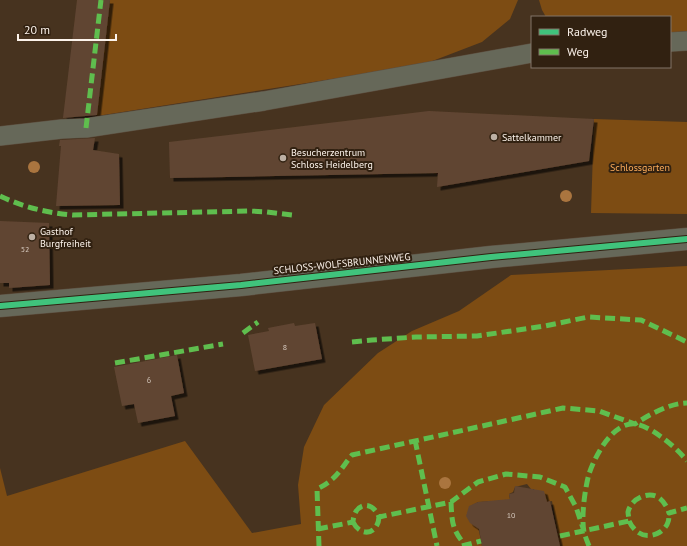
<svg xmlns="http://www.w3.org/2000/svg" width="687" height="546" font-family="'PT Sans',sans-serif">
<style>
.green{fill:#7d4c13}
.building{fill:#604532;filter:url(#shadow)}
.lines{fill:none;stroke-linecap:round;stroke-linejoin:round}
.service-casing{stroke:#5d4e3f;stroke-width:20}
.minor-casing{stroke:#5d4e3f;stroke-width:23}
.service{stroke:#666859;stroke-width:19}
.minor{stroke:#666859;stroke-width:22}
.quiet{stroke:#5fbe4e;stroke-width:5;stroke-dasharray:10 5;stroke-linecap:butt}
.cycleway-casing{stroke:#312111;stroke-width:8}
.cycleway{stroke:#40c37c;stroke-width:6}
.tree{fill:#aa753f}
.poi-dot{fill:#bdb0a4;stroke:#312111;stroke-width:1.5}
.labels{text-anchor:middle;stroke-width:4;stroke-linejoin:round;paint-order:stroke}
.number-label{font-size:8px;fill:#d5c8bd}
.poi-label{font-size:10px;fill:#fcf3eb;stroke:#312111;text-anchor:start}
.park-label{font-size:10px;fill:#fbab59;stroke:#312111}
.street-label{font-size:10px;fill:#fcf3eb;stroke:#312111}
</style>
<defs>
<filter id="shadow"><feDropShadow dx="3.5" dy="3.5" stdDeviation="0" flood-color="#0009"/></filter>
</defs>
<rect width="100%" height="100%" fill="#47331f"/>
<path class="green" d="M110 0H518L510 19 482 42 422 65 97 116Z
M539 0H687V31L670 33V17H546L542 10Z
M594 119 687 122V214L591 213Z
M687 266V546H560L552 501 547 502 535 496 534 489H531L527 484 515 487 513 492 509 494 510 500 478 502 469 507 478 526 482 546H0V468L7 496 185 441 252 533 301 524 298 485 304 447 324 405 378 353 412 331 459 311 511 275Z"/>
<path class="building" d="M77 0H110L97 115 63 118Z
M429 111 594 119 589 161 437 187 438 173 170 178 169 142Z
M95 138 93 150 119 154 120 205 56 206 61 146H59L60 140Z
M0 221 49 223 50 285 9 288V283H0Z
M294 323 295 326 315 323 322 359 255 371 248 335 269 331 268 328Z
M177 355 184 393 171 396 175 416 138 423 134 404 122 406 114 367Z
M515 486 544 491 547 502 550 501 560 546H482L479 529 470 523 466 516 469 506 478 502 510 499 509 494 514 493Z"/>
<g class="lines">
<g class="service-casing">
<path id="service" d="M670 42 687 41
M0 136 62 129 86 128 264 101 532 53"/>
</g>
<g class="minor-casing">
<path id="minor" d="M0 306 241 285 491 257 687 239"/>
</g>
<use href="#service" class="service"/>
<use href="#minor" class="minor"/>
<path class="quiet" d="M86 128 101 0
M0 196C23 207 47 213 73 215L250 211 267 212 292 215
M243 333 258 322
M352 342 372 340 416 337 477 336 545 326 588 317 641 320 687 342
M115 363 223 344
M415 440 437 546
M451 502C452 523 452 529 465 545
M629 521C635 534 647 540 660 532 663 530 667 526 668 522 669 520 669 515 669 513
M353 522C361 538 378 534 379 517
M318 529 353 522C354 503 372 499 379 517L451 502 478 482 506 474 540 477 565 487 576 507 584 531
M560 536 629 521C629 518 628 514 628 512 631 499 647 491 658 497 664 501 667 507 669 513L687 508
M319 546 317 489C336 480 340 470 352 455L563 408 599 411 635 424C648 415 670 403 687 403
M462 546 481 541
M589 546C587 541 585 536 584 532 581 517 585 488 589 474 595 456 613 421 636 424 645 426 653 431 660 436 670 443 680 452 687 461"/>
<g class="cycleway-casing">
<path id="cycleway" d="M0 306 241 285 491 257 687 239"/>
</g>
<use href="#cycleway" class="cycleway"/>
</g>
<g class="tree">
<circle cx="34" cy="167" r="6"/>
<circle cx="566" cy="196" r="6"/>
<circle cx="445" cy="483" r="6"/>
</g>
<g class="poi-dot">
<circle cx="494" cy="137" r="4"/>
<circle cx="283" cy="158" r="4"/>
<circle cx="32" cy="237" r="4"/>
</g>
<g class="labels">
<g class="number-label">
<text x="25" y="252">52</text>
<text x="285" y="350">8</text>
<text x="149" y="383">6</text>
<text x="511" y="518">10</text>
</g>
<g class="poi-label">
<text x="502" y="141">Sattelkammer</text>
<text x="291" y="156">Besucherzentrum<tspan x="291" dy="12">Schloss Heidelberg</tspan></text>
<text x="40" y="235">Gasthof<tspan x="40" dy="12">Burgfreiheit</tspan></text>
</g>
<g class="park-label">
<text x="640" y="171">Schlossgarten</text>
</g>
<g class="street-label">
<text transform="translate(342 263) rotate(-6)" y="4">SCHLOSS-WOLFSBRUNNENWEG</text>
</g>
</g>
<rect x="531" y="16" width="140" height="52" fill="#312111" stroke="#827568"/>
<rect x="539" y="29" width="20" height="6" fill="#40c37c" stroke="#827568"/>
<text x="567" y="36" font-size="12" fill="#fcf3eb">Radweg</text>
<rect x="539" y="49" width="20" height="6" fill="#5fbe4e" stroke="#827568"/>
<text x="567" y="56" font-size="12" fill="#fcf3eb">Weg</text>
<path d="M18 34v6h98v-6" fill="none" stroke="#fcf3eb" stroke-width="2"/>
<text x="24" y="34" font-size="12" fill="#fcf3eb" stroke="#312111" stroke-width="3" paint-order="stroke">20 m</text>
</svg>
